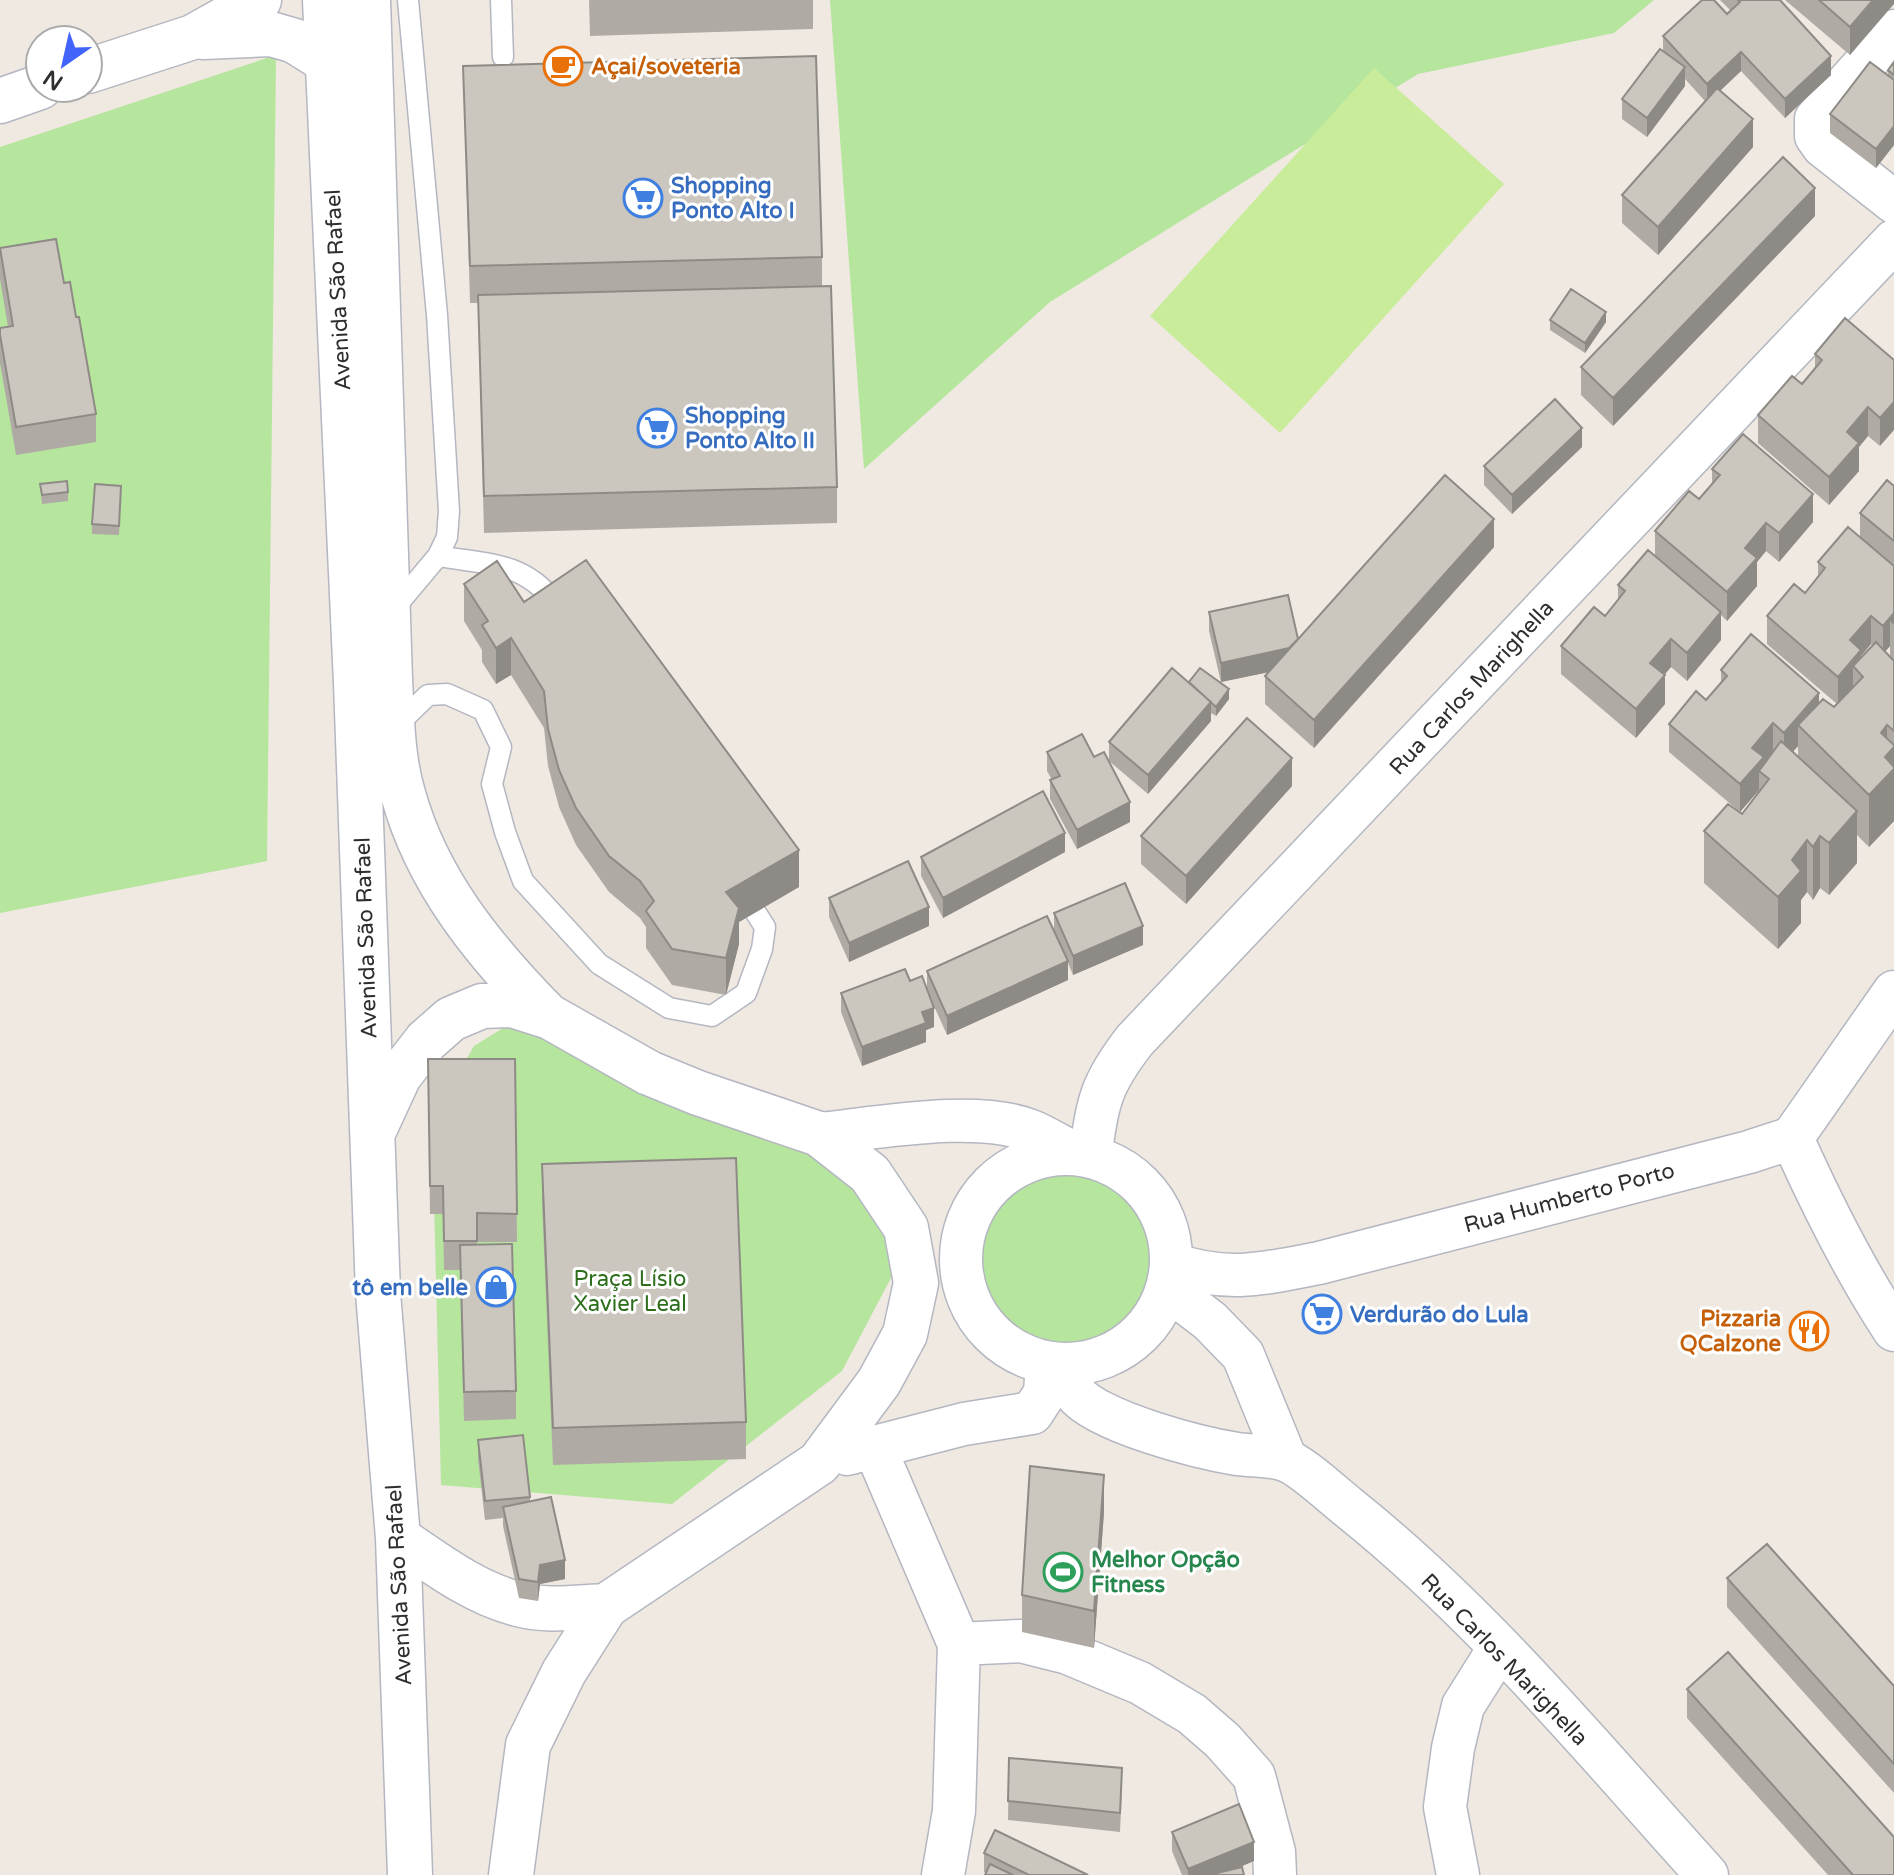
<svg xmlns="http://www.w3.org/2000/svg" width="1894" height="1875" font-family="'Varela Round',sans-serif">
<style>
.green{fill:#b6e59e}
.pitch{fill:#c9ec9a}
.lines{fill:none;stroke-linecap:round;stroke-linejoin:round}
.lane-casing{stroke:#b4b7c1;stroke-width:23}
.street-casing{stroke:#b4b7c1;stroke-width:45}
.secondary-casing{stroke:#b4b7c1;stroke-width:47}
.lane{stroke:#fff;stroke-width:20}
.street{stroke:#fff;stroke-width:42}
.secondary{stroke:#fff;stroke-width:44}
.wall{fill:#afaba4;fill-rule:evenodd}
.shaded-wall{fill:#8e8b86}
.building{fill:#cbc7bf;stroke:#8e8b86;stroke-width:2}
.labels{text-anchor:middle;stroke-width:6;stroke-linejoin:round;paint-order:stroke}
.food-label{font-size:22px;font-weight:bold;fill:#c56008;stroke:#fff;text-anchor:start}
.shop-label{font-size:22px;font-weight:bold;fill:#366cbe;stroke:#fff;text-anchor:start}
.street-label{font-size:22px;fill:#2e2e2e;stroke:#fff}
.park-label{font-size:22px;fill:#2c6e1b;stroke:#fff}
.leisure-label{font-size:22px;font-weight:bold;fill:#27864d;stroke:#fff;text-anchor:start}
</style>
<rect width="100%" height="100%" fill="#efe9e1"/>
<path class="green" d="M830 0H1654L1614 33 1418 74 1050 302 864 469Z
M276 55 267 861 0 913V147Z
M513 1022 759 1138 815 1157 879 1209 892 1276 842 1371 672 1504 441 1485 432 1118 474 1046Z
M981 1259a85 85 0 1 1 170 0a85 85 0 1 1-170 0Z"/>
<path class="pitch" d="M1374 68 1504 184 1280 433 1150 316Z"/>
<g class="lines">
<g class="lane-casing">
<path id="lane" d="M501 0 503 57
M438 556C489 565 528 561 559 609
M391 612 438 556 447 537 449 511 437 315 408 0
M396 726 428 695 447 694 483 710 501 747 492 784 505 832 523 881 599 964 669 1008 712 1016 746 993 762 949 765 927 742 891"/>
</g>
<g class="street-casing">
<path id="street" d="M1894 31 1816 119V136L1823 146 1894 202
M819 1134C878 1128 977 1109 1031 1131 1046 1137 1061 1147 1075 1154
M1792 1138C1822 1205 1854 1269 1894 1330
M961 1259a105 105 0 1 1 210 0a105 105 0 1 1-210 0Z
M1090 1157C1098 1101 1100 1085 1135 1040L1894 241
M1172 1264C1229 1283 1262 1274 1319 1263L1749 1152 1792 1138 1894 992
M1168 1289 1210 1321 1243 1355 1286 1460
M1065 1365C1067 1374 1069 1385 1075 1393 1097 1422 1200 1448 1237 1454 1252 1456 1271 1455 1285 1460 1301 1465 1334 1496 1348 1507 1482 1614 1593 1749 1707 1875
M874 1446 959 1644 954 1811 943 1875
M847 1454 964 1424 1032 1413 1045 1393 1047 1363
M959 1644 1021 1641 1068 1653 1140 1683 1192 1714 1223 1741 1254 1776 1274 1852 1275 1875
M1458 1875 1445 1807 1453 1748 1463 1706 1500 1647"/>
</g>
<g class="secondary-casing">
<path id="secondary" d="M325 0 356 683 378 1293 398 1538 410 1875
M368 0 390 679C392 717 392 757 403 794 427 882 485 952 548 1016
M203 37 271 34 295 41 327 61
M88 71 193 37 259 0
M0 101 40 87
M375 1128 399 1076 426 1041 451 1019 482 1006 512 1005 550 1017 649 1073 698 1093 819 1134 870 1174 906 1228 916 1283 905 1334 879 1382 819 1463 606 1606 564 1672 528 1745 511 1875
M398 1538C435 1563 474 1593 518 1604 546 1612 577 1607 606 1606"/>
</g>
<use href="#lane" class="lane"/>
<use href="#street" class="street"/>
<use href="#secondary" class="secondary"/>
</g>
<path class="wall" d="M589 0H813V29L590 36Z
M1720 0H1780L1831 75 1785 118 1741 71 1720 91 1753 147 1658 255 1622 223V195L1705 101 1685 79V86L1647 137 1622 119V99L1663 51V36L1727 14 1731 11Z
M1785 0H1894L1850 55Z
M1894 62V145L1876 168 1830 133V114L1888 76V70Z
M463 66 822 257V286L837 487V523L484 533 478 303H470Z
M1815 216 1613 426 1581 395V367Z
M0 248 76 317 96 414V442L16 455 0 363V328L8 327 0 279Z
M1550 320 1606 322 1585 353 1550 330Z
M1815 354 1894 360 1880 446 1868 436 1859 447V471L1829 505 1758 443V415L1802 384 1815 368Z
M1582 447 1512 514 1484 485V466Z
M1712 469 1813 522 1779 562 1766 551 1757 562V586L1727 621 1721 615V640L1687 681 1671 667 1664 675 1665 704 1636 738 1561 674V646L1605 616 1618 599V585L1655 556V531L1699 499 1712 484Z
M40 484 68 492V501L42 504Z
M121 486 119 535 92 534V524Z
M1894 486V821L1869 847 1857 835V863L1829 895 1820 888 1813 900 1807 892 1801 900V923L1778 949 1704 883V831L1742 814 1759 790 1740 812 1669 752V724L1706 700 1721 684V670L1834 707 1837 704 1767 644V616L1805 593 1818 576V562L1860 537V513ZM1871 644 1873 646 1861 658V656ZM1890 646V657L1885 652ZM1798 746V756L1793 752Z
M1494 547 1314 748 1265 704V676L1268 672 1221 682 1209 631V612L1298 639Z
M464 584 524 602 799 887 739 922V944L726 995 672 985 646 948V927L640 918 609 892 576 845 559 807 548 766 544 728 511 675 496 684 482 662V650L464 621Z
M1189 682 1229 699 1216 716 1211 713V721L1148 794 1109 761V742Z
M1047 752 1094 757 1130 822 1077 849 1050 799V780H1052L1047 771Z
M1292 786 1186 904 1141 864V836Z
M1065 852 943 918 921 876V857Z
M829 898 929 926 849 962 829 917Z
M1054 913 1143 945 1073 975 1068 963V980L947 1035 930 997 934 1027 926 1030V1042L862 1066 841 1012V993L910 981 927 989V971L1054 932Z
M428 1059H515L517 1242H477V1245L516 1391V1419L464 1421 460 1270H444L443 1214H430Z
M542 1164 746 1422V1459L553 1465 542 1201Z
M478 1440 530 1497V1501L565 1579 540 1584 538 1601 519 1598 503 1526V1518L485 1520 478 1459Z
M1104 1512 1094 1648 1022 1632V1595Z
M1727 1578 1894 1686V1793L1727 1607Z
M1687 1689 1894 1875H1828L1687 1718Z
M1009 1758 1122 1788 1120 1832 1008 1820Z
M1172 1832 1254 1861 1240 1867 1244 1875H1182L1172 1851Z
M984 1853 1088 1875H985L986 1873 984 1872Z"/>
<path class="shaded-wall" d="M1873 0H1894V4L1850 55V27Z
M1741 52V71L1707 103V84Z
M1831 56V75L1785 118V99Z
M1685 67V86L1647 137V118Z
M1753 119V147L1658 255V227Z
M1894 126V145L1876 168V149Z
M1815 188V216L1613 426V398Z
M1606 312V322L1585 353V343Z
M1894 402V430L1880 446V418Z
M1868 407V436L1859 447V471L1829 505V477L1847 432Z
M1582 428V447L1512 514V495Z
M1813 494V522L1779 562V533Z
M1494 519V547L1314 748V720Z
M1766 523V551L1757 562V586L1727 621V592L1745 548Z
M1721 612V640L1687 681V653Z
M1894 613V625L1890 621V646L1883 654V626Z
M1871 616V644L1861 656V674L1853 666V688L1838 705V677L1850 640Z
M511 638V675L496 684V648Z
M1671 639V667L1650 692V663Z
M1299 646V666L1221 682V663Z
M1665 675V704L1636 738V709Z
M1229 689V699L1216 716V707Z
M1819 693V721L1798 725V746L1784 761V733Z
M1211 702V721L1148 794V775Z
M1773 723V752L1764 763V775L1759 771V790L1740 812V784L1752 748Z
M1887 725V755L1894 747V821L1869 847V795L1881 733Z
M1292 758V786L1186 904V876Z
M1130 802V822L1077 849V830Z
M1857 811V863L1829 895V843Z
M1065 833V852L943 918V898Z
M1820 836V888L1813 900V847Z
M1807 840V892L1801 900V923L1778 949V897L1792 860Z
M799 850V887L739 922V944L726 995V892Z
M929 907V926L849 962V943Z
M1143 926V945L1073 975V956Z
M1068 961V980L947 1035V1016Z
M934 1008V1027L926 1030V1042L862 1066V1047L922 1012Z
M1104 1475V1512L1094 1648V1611Z
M565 1560V1579L540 1584 538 1601V1582L540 1565Z
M1254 1842V1861L1220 1875H1188V1869Z"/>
<path class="building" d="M1702 0H1714L1727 14 1740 2 1738 0H1780L1831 56 1785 99 1741 52 1707 84 1663 36Z
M1819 0H1873L1850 27Z
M1660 49 1685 67 1647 118 1622 99Z
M816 56 822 257 470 266 463 66Z
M1870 62 1894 80V126L1876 149 1830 114Z
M1894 62V75L1888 70Z
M1717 88 1753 119 1658 227 1622 195Z
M1783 157 1815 188 1613 398 1581 367Z
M56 239 64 283 70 282 76 317H79L96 414 16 427 0 335V328L13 326 0 248Z
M831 286 837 487 484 496 478 295Z
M1571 289 1606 312 1585 343 1550 320Z
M1845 318 1894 360V402L1880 418 1868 407 1847 432 1859 443 1829 477 1758 415 1792 376 1802 384 1822 360 1815 354Z
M1555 399 1582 428 1512 495 1484 466Z
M1743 434 1813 494 1779 533 1766 523 1745 548 1757 558 1727 592 1655 531 1689 491 1699 499 1720 475 1712 469Z
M1445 475 1494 519 1314 720 1265 676Z
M1887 480 1894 486V541L1860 513Z
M67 481 68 492 42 495 40 484Z
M95 484 121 486 119 526 92 524Z
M1848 527 1894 566V613L1883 626 1871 616 1850 640 1861 650 1838 677 1767 616 1794 584 1805 593 1825 568 1818 562Z
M1648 550 1721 612 1687 653 1671 639 1650 663 1665 675 1636 709 1561 646 1594 607 1605 616 1625 591 1618 585Z
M586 560 799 850 726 892 739 908 726 958 672 949 646 911 654 901 640 881 609 856 576 808 559 770 548 729 544 691 511 638 496 648 482 625 488 621 464 584 497 561 524 602Z
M1288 595 1298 639 1289 648 1221 663 1209 612Z
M1751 634 1819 693 1784 733 1773 723 1752 748 1764 757 1740 784 1669 724 1696 691 1706 700 1727 676 1721 670Z
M1876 642 1894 661V731L1887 725 1881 733 1894 745V747L1885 757 1894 767V769L1869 795 1798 725 1823 699 1834 707 1863 677 1853 666Z
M1172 668 1211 702 1148 775 1109 742Z
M1200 668 1229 689 1216 707 1189 682Z
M1247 718 1292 758 1186 876 1141 836Z
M1082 734 1094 757 1104 752 1130 802 1077 830 1050 780 1060 776 1047 752Z
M1781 741 1857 811 1829 843 1820 836 1813 847 1807 840 1792 860 1801 871 1778 897 1704 831 1728 804 1742 814 1769 779 1759 771Z
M1043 791 1065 833 943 898 921 857Z
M908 861 929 907 849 943 829 898Z
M1125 883 1143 926 1073 956 1054 913Z
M1047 916 1068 961 947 1016 927 971Z
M905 969 910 981 922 976 934 1008 922 1012 926 1023 862 1047 841 993Z
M428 1059H515L517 1214 477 1213V1241H444L443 1186H430Z
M736 1158 746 1422 553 1428 542 1164Z
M512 1244 516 1391 464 1392 460 1245Z
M523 1435 530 1497 485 1501 478 1440Z
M1030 1466 1104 1475 1094 1611 1022 1595Z
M551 1497 565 1560 540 1565 538 1582 519 1579 503 1507Z
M1767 1544 1894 1686V1764L1727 1578Z
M1728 1652 1894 1837V1875H1853L1687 1689Z
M1009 1758 1122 1768 1120 1813 1008 1801Z
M1239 1804 1254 1842 1188 1869 1172 1832Z
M995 1830 1088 1875H1029L984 1853Z
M990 1864 1013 1875H985Z
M1242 1867 1244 1875H1209Z"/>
<defs>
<g id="cafe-ring" transform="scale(2)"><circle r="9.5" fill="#fff" stroke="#e8710a" stroke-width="1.5"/><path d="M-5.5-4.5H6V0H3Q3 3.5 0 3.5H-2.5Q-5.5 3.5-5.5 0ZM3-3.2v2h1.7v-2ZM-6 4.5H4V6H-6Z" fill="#e8710a"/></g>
<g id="supermarket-ring" transform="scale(2)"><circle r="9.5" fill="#fff" stroke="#3f7fe0" stroke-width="1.5"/><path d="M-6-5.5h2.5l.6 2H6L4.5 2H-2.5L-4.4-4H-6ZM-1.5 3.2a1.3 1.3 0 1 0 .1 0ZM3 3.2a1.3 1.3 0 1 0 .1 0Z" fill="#3f7fe0"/></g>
<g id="shop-ring" transform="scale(2)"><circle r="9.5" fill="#fff" stroke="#3f7fe0" stroke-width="1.5"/><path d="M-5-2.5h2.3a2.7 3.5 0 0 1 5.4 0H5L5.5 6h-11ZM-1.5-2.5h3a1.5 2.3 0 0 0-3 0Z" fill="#3f7fe0"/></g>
<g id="restaurant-ring" transform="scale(2)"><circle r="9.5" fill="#fff" stroke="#e8710a" stroke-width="1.5"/><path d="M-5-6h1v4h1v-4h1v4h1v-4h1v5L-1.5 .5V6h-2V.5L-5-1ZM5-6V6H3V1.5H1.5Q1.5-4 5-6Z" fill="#e8710a"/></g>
<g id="stadium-ring" transform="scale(2)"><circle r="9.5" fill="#fff" stroke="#2e9e5b" stroke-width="1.5"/><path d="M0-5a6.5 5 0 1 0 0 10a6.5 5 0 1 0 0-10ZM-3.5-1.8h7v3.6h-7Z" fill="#2e9e5b"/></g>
</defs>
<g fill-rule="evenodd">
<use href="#cafe-ring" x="563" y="66"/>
<use href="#supermarket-ring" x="643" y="198"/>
<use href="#supermarket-ring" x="657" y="428"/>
<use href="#shop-ring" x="496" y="1287"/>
<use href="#supermarket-ring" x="1322" y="1314"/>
<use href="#restaurant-ring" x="1809" y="1331"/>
<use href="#stadium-ring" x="1063" y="1572"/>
</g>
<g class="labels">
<g class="food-label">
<text x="591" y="74">Açai/soveteria</text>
<text x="1781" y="1326" text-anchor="end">Pizzaria<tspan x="1781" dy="25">QCalzone</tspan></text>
</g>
<g class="shop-label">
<text x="671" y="193">Shopping<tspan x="671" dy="25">Ponto Alto I</tspan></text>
<text x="685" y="423">Shopping<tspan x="685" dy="25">Ponto Alto II</tspan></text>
<text x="468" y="1295" text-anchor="end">tô em belle</text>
<text x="1350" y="1322">Verdurão do Lula</text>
</g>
<g class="street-label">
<text transform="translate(337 290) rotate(-93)" y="8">Avenida São Rafael</text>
<text transform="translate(1471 687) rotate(-47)" y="8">Rua Carlos Marighella</text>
<text transform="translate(365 938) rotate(-92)" y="8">Avenida São Rafael</text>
<text transform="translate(1569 1197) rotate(-15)" y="8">Rua Humberto Porto</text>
<text transform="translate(398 1585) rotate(-93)" y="8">Avenida São Rafael</text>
<text transform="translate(1505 1659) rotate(46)" y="8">Rua Carlos Marighella</text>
</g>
<g class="park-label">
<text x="630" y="1286">Praça Lísio<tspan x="630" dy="25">Xavier Leal</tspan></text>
</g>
<g class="leisure-label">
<text x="1091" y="1567">Melhor Opção<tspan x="1091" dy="25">Fitness</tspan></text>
</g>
</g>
<g transform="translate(64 64) rotate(214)"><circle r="38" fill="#ffffff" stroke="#ababab" stroke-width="2"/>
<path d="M0-6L14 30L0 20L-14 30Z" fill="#4264fb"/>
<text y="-12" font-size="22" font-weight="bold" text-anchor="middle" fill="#2e2e2e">N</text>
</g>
</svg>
